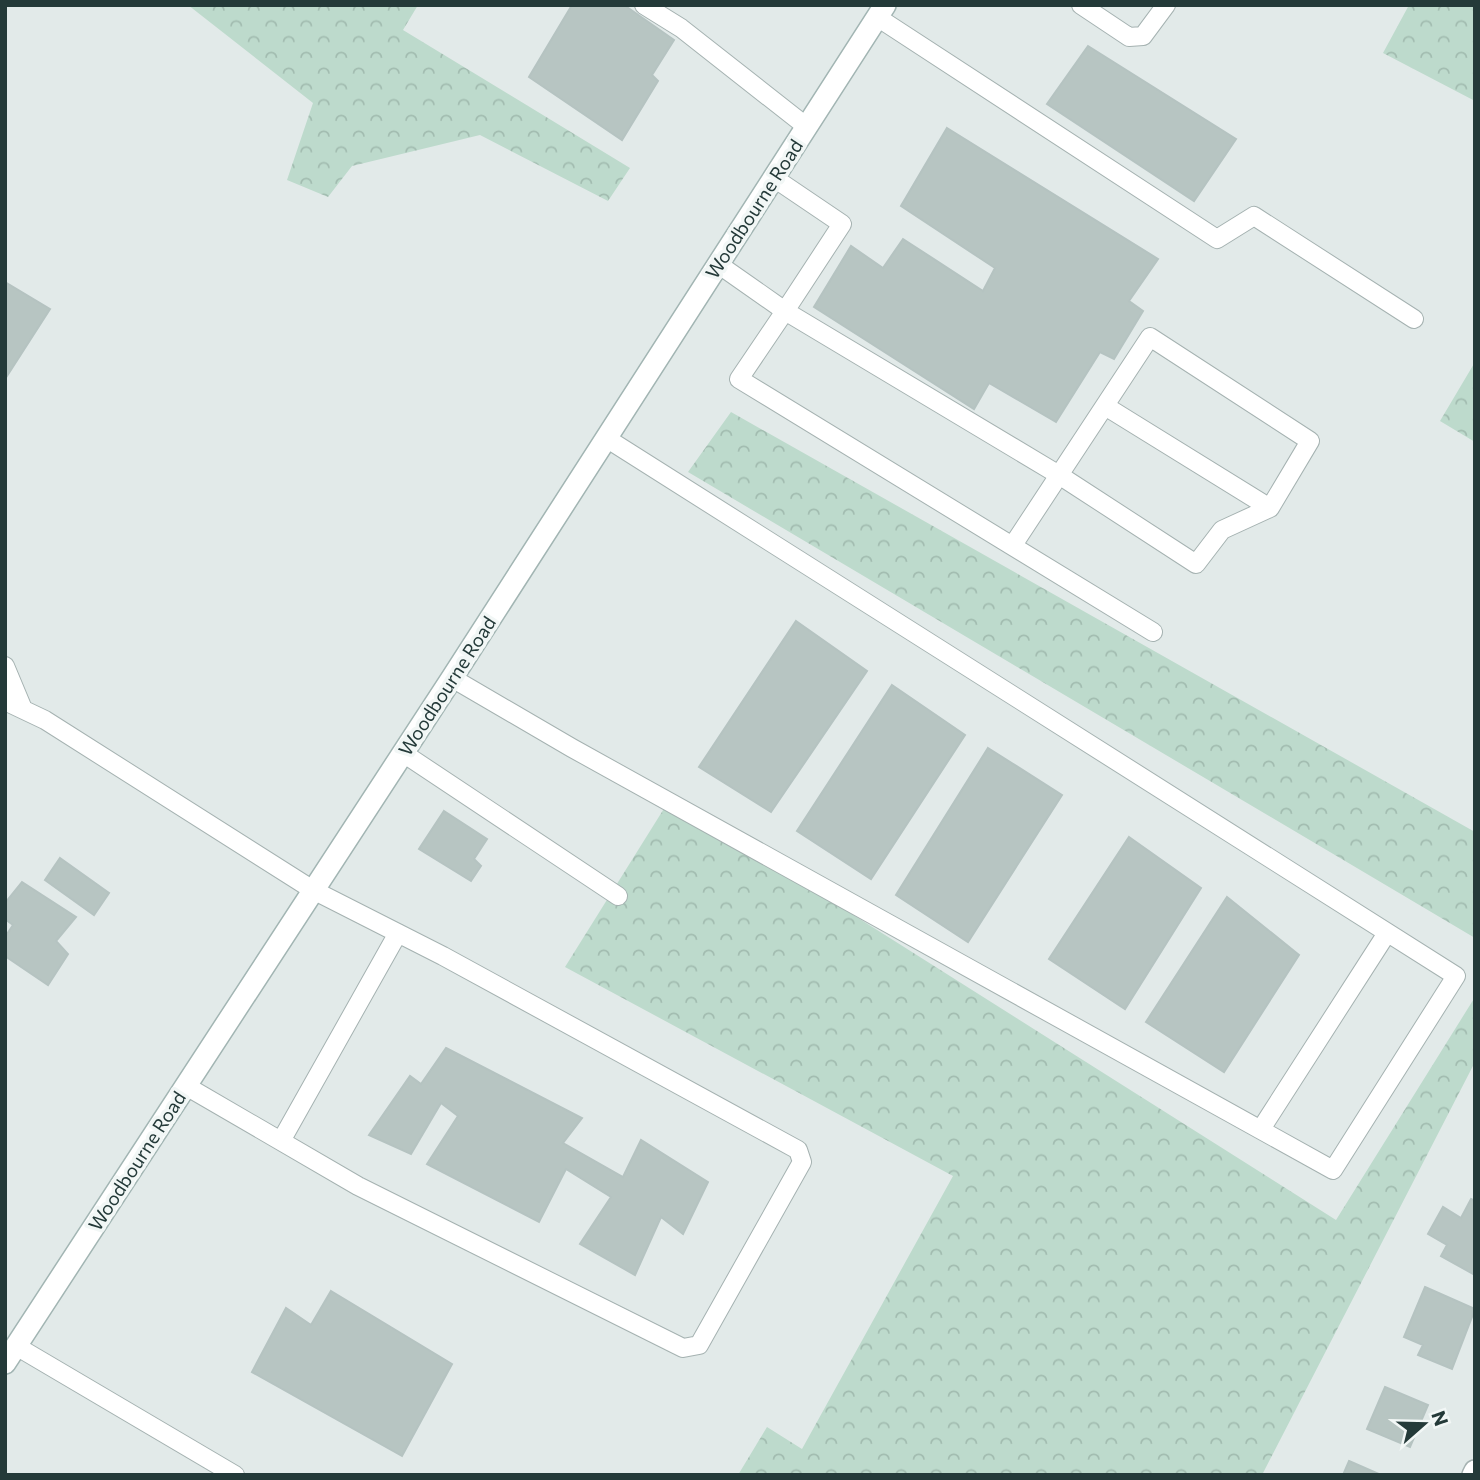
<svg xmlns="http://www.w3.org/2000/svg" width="1480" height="1480" font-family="Commissioner,sans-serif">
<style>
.forest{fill:url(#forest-crowns)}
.building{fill:#b7c5c2;stroke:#b5c3c1;stroke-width:2}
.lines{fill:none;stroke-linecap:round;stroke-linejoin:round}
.service-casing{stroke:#a5b2b1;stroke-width:20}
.minor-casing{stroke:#a5b2b1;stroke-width:24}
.secondary-casing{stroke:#a2b5b3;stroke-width:24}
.service{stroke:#fff;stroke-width:18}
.minor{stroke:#fff;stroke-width:21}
.secondary{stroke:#fff;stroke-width:21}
.labels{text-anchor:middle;stroke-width:7;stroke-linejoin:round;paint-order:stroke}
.street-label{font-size:19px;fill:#243a39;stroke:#f2f7f6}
</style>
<defs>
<pattern id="forest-crowns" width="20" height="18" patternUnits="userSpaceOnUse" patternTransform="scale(1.75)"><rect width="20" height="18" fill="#bddacc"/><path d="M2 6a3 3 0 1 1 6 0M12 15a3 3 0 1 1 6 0" fill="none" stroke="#a2bcb0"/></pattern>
</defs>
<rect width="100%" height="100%" fill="#e2eae9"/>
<path class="forest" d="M188 5H418L403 30 630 168 608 201 480 135 352 166 328 197 287 180 313 103Z
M1409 5H1475V101L1383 53Z
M1475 362V442L1440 421Z
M731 412 1475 832V938L688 472Z
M670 799 1336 1220 1475 997V1062L1262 1475H738L767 1427 802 1449 953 1176 565 967Z"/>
<path class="building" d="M572 5H624L674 40 652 75 658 81 622 140 529 77Z
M1088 46 1236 139 1194 201 1047 104Z
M947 128 1158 259 1129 301 1143 311 1114 359 1100 352 1056 422 989 383 974 409 814 307 851 246 883 268 903 239 983 291 995 268 901 206Z
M5 282 50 309 5 379Z
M796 621 867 671 771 812 699 767Z
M892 685 965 735 871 879 797 831Z
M988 748 1062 795 968 942 896 895Z
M444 811 487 839 474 859 481 866 471 881 419 849Z
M1129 837 1201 888 1125 1009 1049 959Z
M60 858 109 893 94 915 45 880Z
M22 882 76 917 56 941 68 954 48 985 5 956V937L13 925 5 919V903Z
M1227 897 1299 955 1224 1072 1146 1022Z
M446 1048 582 1118 563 1143 623 1177 641 1140 708 1182 683 1234 661 1217 635 1275 580 1244 611 1197 566 1169 539 1222 427 1164 458 1116 441 1103 411 1154 369 1135 410 1076 421 1084Z
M1471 1199 1475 1201V1275L1441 1256 1447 1245 1428 1234 1443 1207 1461 1218Z
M1425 1287 1475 1309 1452 1369 1418 1355 1423 1345 1404 1337Z
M331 1291 452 1364 402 1456 252 1372 286 1308 311 1325Z
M1385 1387 1428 1405 1410 1447 1367 1429Z
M1349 1461 1381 1475H1343Z"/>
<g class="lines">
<g class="service-casing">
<path id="service" d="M644 5 681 28 807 127
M1081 5 1129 37 1143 36 1166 5
M877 17 1217 239 1254 216 1414 319
M774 178 842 224 785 311 1059 475 1196 564 1222 530 1270 508 1310 441 1150 337 1013 545
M718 264 785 311 739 379 1153 632
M1105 406 1270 508
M5 666 23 709
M452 678 572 748 1333 1170 1456 976 606 438
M5 701 45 720 313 890 443 956 798 1150 802 1162 699 1345 683 1348 358 1186 186 1086
M403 753 618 896
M1261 1129 1387 933
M281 1141 398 933
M16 1346 235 1475"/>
</g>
<g class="minor-casing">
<path id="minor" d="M1473 1475 1475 1471"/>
</g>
<g class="secondary-casing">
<path id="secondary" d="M5 1363 452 678 885 5"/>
</g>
<use href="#service" class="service"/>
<use href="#minor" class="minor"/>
<use href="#secondary" class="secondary"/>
</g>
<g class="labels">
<g class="street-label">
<text transform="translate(754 209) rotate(-57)" y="7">Woodbourne Road</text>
<text transform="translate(447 686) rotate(-57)" y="7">Woodbourne Road</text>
<text transform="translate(137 1161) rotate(-57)" y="7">Woodbourne Road</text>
</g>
</g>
<rect width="1480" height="1480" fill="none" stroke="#243a39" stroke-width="14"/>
<g transform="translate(1424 1424) rotate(70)" stroke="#f2f7f6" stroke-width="5" paint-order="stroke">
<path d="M0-5L12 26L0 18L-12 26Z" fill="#243a39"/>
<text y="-10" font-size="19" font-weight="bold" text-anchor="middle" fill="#243a39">N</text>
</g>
</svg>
